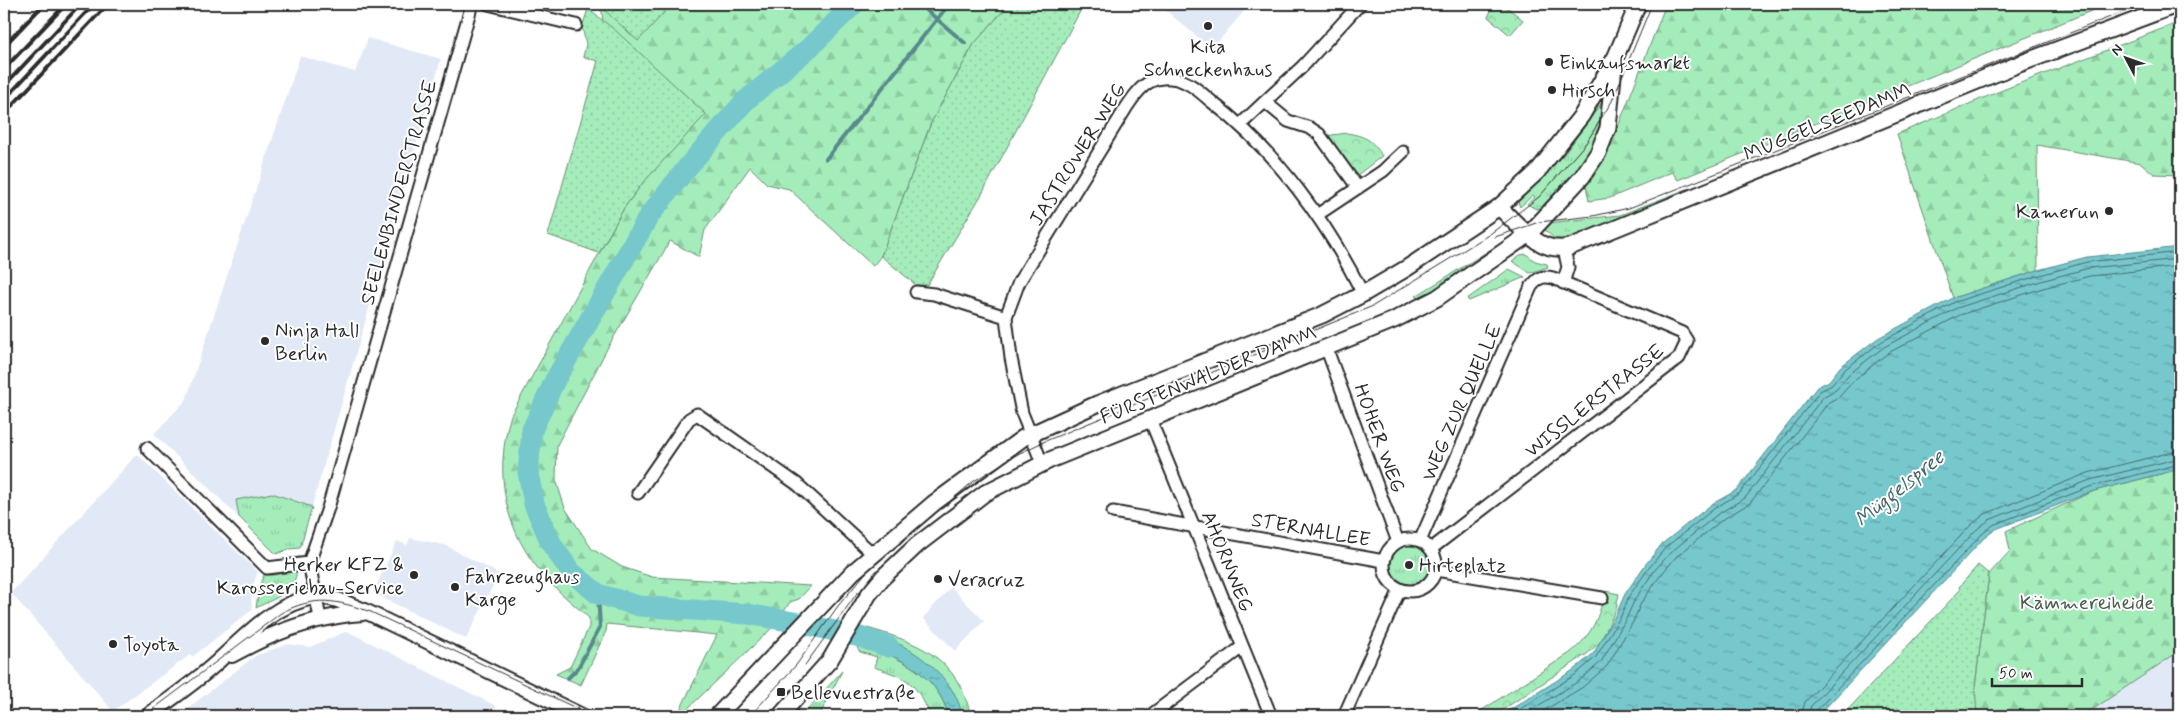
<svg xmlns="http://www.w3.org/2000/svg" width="2184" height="720" font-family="Mynerve,sans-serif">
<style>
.built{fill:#e2e9f6}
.grass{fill:url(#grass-tufts);stroke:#688c73}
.forest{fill:url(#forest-firs);stroke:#688c73}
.park{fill:url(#park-crowns);stroke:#688c73}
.garden{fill:url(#garden-dots);stroke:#688c73}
.water{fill:url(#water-ripples);stroke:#58898c}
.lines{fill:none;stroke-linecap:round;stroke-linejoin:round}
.shore{stroke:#496a6c;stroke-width:1}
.stream{stroke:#58898c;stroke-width:4}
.river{stroke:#76c8cd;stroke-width:21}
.minor-casing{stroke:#2b2b2b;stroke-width:15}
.tertiary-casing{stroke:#2b2b2b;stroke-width:18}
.secondary-casing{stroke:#2b2b2b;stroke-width:19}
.minor{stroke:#fff;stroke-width:11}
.tertiary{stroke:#fff;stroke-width:14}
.secondary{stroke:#fff;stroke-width:15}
.tram{stroke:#2b2b2b;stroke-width:1}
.rail{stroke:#2b2b2b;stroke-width:4}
.poi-dot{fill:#2b2b2b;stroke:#fff;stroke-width:2}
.labels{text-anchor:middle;stroke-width:4;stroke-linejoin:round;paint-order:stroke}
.poi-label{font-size:20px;fill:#2b2b2b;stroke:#fff;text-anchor:start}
.street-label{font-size:20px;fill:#2b2b2b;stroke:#fff}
.park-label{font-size:20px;fill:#495c4f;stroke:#fff}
.water-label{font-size:21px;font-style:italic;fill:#456264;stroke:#fff}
</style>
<defs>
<pattern id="grass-tufts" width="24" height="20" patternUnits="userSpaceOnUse" patternTransform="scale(1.25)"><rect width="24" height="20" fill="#a4edbb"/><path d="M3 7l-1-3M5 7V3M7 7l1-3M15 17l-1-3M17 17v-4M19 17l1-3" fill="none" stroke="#8dcba1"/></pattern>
<pattern id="forest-firs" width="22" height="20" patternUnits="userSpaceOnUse" patternTransform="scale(1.25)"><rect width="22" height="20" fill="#a4edbb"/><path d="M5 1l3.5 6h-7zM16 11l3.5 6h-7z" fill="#8dcba1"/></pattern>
<pattern id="park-crowns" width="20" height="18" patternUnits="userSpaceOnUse" patternTransform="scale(1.25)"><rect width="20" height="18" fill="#a4edbb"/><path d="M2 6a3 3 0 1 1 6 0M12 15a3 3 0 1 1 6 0" fill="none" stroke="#8dcba1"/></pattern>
<pattern id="garden-dots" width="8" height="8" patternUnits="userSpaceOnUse" patternTransform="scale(1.25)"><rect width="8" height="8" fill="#a4edbb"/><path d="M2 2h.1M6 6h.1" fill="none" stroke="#8dcba1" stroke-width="1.8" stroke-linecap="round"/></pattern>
<pattern id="water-ripples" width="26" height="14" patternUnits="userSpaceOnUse" patternTransform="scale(1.25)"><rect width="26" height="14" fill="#76c8cd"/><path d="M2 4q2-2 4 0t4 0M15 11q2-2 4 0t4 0" fill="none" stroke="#61a3a7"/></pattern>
</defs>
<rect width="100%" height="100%" fill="#fff"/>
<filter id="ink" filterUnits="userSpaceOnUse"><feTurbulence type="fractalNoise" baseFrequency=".02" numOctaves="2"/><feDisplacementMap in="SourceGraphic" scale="10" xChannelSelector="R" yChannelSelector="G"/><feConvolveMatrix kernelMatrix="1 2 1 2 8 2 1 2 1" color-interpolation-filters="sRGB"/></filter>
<g filter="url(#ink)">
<path class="built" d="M1158 4H1250L1212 49Z
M368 38 441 59 300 548 289 549 276 554 154 434 186 400 300 56 355 72Z
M137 454 258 572 251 590 252 610 192 657 190 655 113 711 11 593Z
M410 538 445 545 499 574 466 639 373 593 397 541 407 545Z
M951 587 984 621 955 651 923 618Z
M347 631 496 706 494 716H178L255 656 288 644 310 647Z
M2175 654 2180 660V716H2083Z"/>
<path class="grass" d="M1606 97 1603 134 1591 157 1549 207 1536 209 1527 204 1535 197 1533 195 1520 207 1518 202 1565 153Z
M1687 189 1695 190C1662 204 1587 241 1555 239L1545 230 1548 223 1620 215Z
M1493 248 1455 279 1419 301 1416 296Z
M1526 254 1535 261 1547 264 1548 267 1530 273 1512 261 1520 255Z
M1509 269 1525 277 1469 301 1467 299Z
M272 493 312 507 300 548 289 549 276 554 239 517 236 500Z
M1390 565a20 20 0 1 1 40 0a20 20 0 1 1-40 0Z
M294 569H297C295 594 276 597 256 608L259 587 264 575H274Z
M867 628C920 643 957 657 971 716H962L961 712 901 646 864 633Z
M860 642C901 660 934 670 949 716H931C914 681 910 679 874 667L877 657 860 652 857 648Z
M842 671 819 716H802Z"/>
<path class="forest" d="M601 4H1009L974 44 931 123 881 256 873 266 789 189 767 184 750 167 705 230 699 257 670 241 608 347 557 445 556 480 565 508 592 549 622 567 652 577 811 586 799 599 790 602 775 625 680 716H677L717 635 607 624 606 631 581 685 556 674 570 667 589 627V618C575 605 559 593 547 579 504 533 493 474 511 415L624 208 642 184 581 128 601 50 604 30Z
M1666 4H2108L1678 180 1672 172 1610 198 1589 201 1586 186 1614 137Z
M2180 22V175L2154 174 2141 163 2037 145 2038 270 1953 298 1897 134 2005 89Z
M2180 469V660L2175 654 2083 716H1976L1975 687 1989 574 2010 551 2006 531 2094 491Z"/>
<path class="park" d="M1494 4H1503L1523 20 1510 35 1488 17Z
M1347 133C1365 136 1373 140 1382 156L1356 176 1325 136Z
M1605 591 1619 594 1616 609 1601 641 1587 654 1493 716H1473L1570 653C1592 635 1599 618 1605 591Z"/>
<path class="garden" d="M601 4H672L638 41 600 6Z
M1009 4H1084L982 194 927 285H916L881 256 931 123 974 44Z
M588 9 615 30 706 114 642 184 624 208 599 253 548 235 598 61 583 57 586 44 582 27Z
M1978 565 1989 574 1975 686 1977 716H1842L1960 590 1959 587Z"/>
<path class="water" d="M2180 247V469L2094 491 1996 529 1984 538 1818 716H1500L1572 671 1593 654 1616 614 1625 594 1645 565 1662 544 1712 504 1737 490 1817 387 1829 381 1840 367 1878 338 1953 298 2038 270 2087 257Z
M864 633C876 637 890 640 901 645 927 658 958 686 962 716H949C934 670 901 660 860 642Z"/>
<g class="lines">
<path class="shore" d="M1509 716 1575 675 1596 657 1621 616 1629 596 1649 568 1666 547 1715 508 1740 493 1820 391 1832 385 1844 370 1881 342 1955 302 2040 275 2087 262 2180 252
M1521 716 1579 681 1601 662 1626 619 1635 599 1654 571 1671 552 1718 514 1745 498 1824 396 1836 390 1848 375 1884 347 1957 308 2041 281 2089 268 2180 259
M1535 716 1583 687 1607 666 1633 622 1641 603 1660 576 1676 557 1722 520 1750 503 1829 402 1840 396 1854 380 1888 353 1960 315 2043 288 2090 276 2180 266
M1801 716 1805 702 1971 525 1985 514 2088 473 2180 450
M1808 716 1811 706 1976 530 1989 520 2090 480 2180 458
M1814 716 1816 711 1981 535 1993 525 2092 486 2180 464"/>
<path class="stream" d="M919 4 965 43
M826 159 949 4
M567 679 578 668 600 627 598 594
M521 716H522"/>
<path class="river" d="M854 4 809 48 745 101 690 164 649 216 555 380 532 430 528 472 534 504 552 545 571 572 598 594 639 606 747 614 800 623 860 637 889 647"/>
<g class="minor-casing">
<path id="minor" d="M488 4 576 25
M1265 102 1288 121 1310 128 1319 134 1358 188
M1241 124 1303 66 1360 4
M1317 215 1383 171 1403 152
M1563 283 1568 267 1564 249
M916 292 934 294 1006 317
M1326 347 1398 542
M1150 419 1271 716
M147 448 267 568 309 563
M1042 463 1022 413 1011 358 1006 317 1019 282 1126 108C1137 91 1148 76 1170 78 1187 79 1200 92 1212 102 1276 151 1327 222 1363 294
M638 493 689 419 697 414 797 484 873 554
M1113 512 1384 561
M1384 565a26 26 0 1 1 52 0a26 26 0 1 1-52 0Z
M1420 541 1531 287C1538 278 1542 275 1553 278L1682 333 1687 341 1679 358 1431 549
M1436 570 1602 598
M320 618 309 563 328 508 472 4
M1150 716 1242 647
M1344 716 1400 589"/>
</g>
<g class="tertiary-casing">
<path id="tertiary" d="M232 655C273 632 316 616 363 613
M148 716C170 699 194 683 214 665 243 639 274 603 314 597 332 595 352 606 369 613L582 716"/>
</g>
<g class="secondary-casing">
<path id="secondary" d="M1499 207C1520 226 1540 255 1570 247L2019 64 2179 4
M717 716 853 572 934 503 1023 438 1097 404 1322 315 1363 294 1407 268 1499 207 1537 172 1582 115 1616 56 1638 4
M780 716 830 660 869 594 883 577 917 545 985 493 1050 460 1394 320 1437 298 1529 234 1582 177 1598 153 1608 128 1614 65"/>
</g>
<use href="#minor" class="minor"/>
<use href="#tertiary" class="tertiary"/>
<use href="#secondary" class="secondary"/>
<path class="tram" d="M1495 237 1539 222 1593 216 1629 208 2143 4
M805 665 858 592
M144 716 281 613C315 595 336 600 371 612L593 716
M750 716 797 664 838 606 869 569 974 481 1018 454 1043 442 1373 306 1490 234 1539 197 1586 143 1612 101 1652 4"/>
<path class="rail" d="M4 46 44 4
M4 69 66 4
M4 86 81 4
M4 100 94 4
M4 114 108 4"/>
</g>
</g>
<g class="poi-dot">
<circle cx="1208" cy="26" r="5"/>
<circle cx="1549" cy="62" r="5"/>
<circle cx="1552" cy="90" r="5"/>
<circle cx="2109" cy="211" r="5"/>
<circle cx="265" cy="341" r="5"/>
<circle cx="1409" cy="565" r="5"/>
<circle cx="414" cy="575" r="5"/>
<circle cx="938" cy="579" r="5"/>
<circle cx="455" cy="587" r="5"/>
<circle cx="113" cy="644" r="5"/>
<rect x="776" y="687" width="10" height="10" rx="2.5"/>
</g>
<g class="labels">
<g class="poi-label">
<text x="1208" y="53" text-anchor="middle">Kita<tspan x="1208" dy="23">Schneckenhaus</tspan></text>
<text x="1559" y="69">Einkaufsmarkt</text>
<text x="1562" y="97">Hirsch</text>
<text x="2099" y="218" text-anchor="end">Kamerun</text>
<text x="275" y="337">Ninja Hall<tspan x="275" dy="23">Berlin</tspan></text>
<text x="404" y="571" text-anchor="end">Herker KFZ &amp;<tspan x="404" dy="23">Karosseriebau-Service</tspan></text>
<text x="1419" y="572">Hirteplatz</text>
<text x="465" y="583">Fahrzeughaus<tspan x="465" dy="23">Karge</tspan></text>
<text x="948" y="586">Veracruz</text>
<text x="123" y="651">Toyota</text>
<text x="791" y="699">Bellevuestraße</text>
</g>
<g class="street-label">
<text transform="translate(1827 121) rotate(-22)" y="7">MÜGGELSEEDAMM</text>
<text transform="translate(1077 154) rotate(-58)" y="7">JASTROWER WEG</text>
<text transform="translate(398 192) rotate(-74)" y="7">SEELENBINDERSTRASSE</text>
<text transform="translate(1208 374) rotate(-22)" y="7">FÜRSTENWALDER DAMM</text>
<text transform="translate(1594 400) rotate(-38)" y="7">WISSLERSTRASSE</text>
<text transform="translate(1461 402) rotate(-66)" y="7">WEG ZUR QUELLE</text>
<text transform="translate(1380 438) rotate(70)" y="7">HOHER WEG</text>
<text transform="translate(1311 529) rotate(10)" y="7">STERNALLEE</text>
<text transform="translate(1228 561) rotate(68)" y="7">AHORNWEG</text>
</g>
<g class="park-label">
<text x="2087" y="609">Kämmereiheide</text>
</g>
<g class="water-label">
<text transform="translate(1899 488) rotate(-39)" y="7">Müggelspree</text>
</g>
</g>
<rect width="2184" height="720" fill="none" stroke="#fff" stroke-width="20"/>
<rect x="10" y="10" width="2164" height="700" fill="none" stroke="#2b2b2b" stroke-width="2" filter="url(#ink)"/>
<g transform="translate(2126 58) rotate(311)" stroke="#ffffff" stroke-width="4" paint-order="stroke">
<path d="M0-4L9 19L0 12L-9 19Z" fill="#2b2b2b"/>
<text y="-8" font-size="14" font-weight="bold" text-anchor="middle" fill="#2b2b2b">N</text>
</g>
<path d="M1992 678v8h90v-8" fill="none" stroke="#2b2b2b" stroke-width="2.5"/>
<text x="1999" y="678" font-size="15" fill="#2b2b2b" stroke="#ffffff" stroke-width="4" paint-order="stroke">50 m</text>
</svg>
